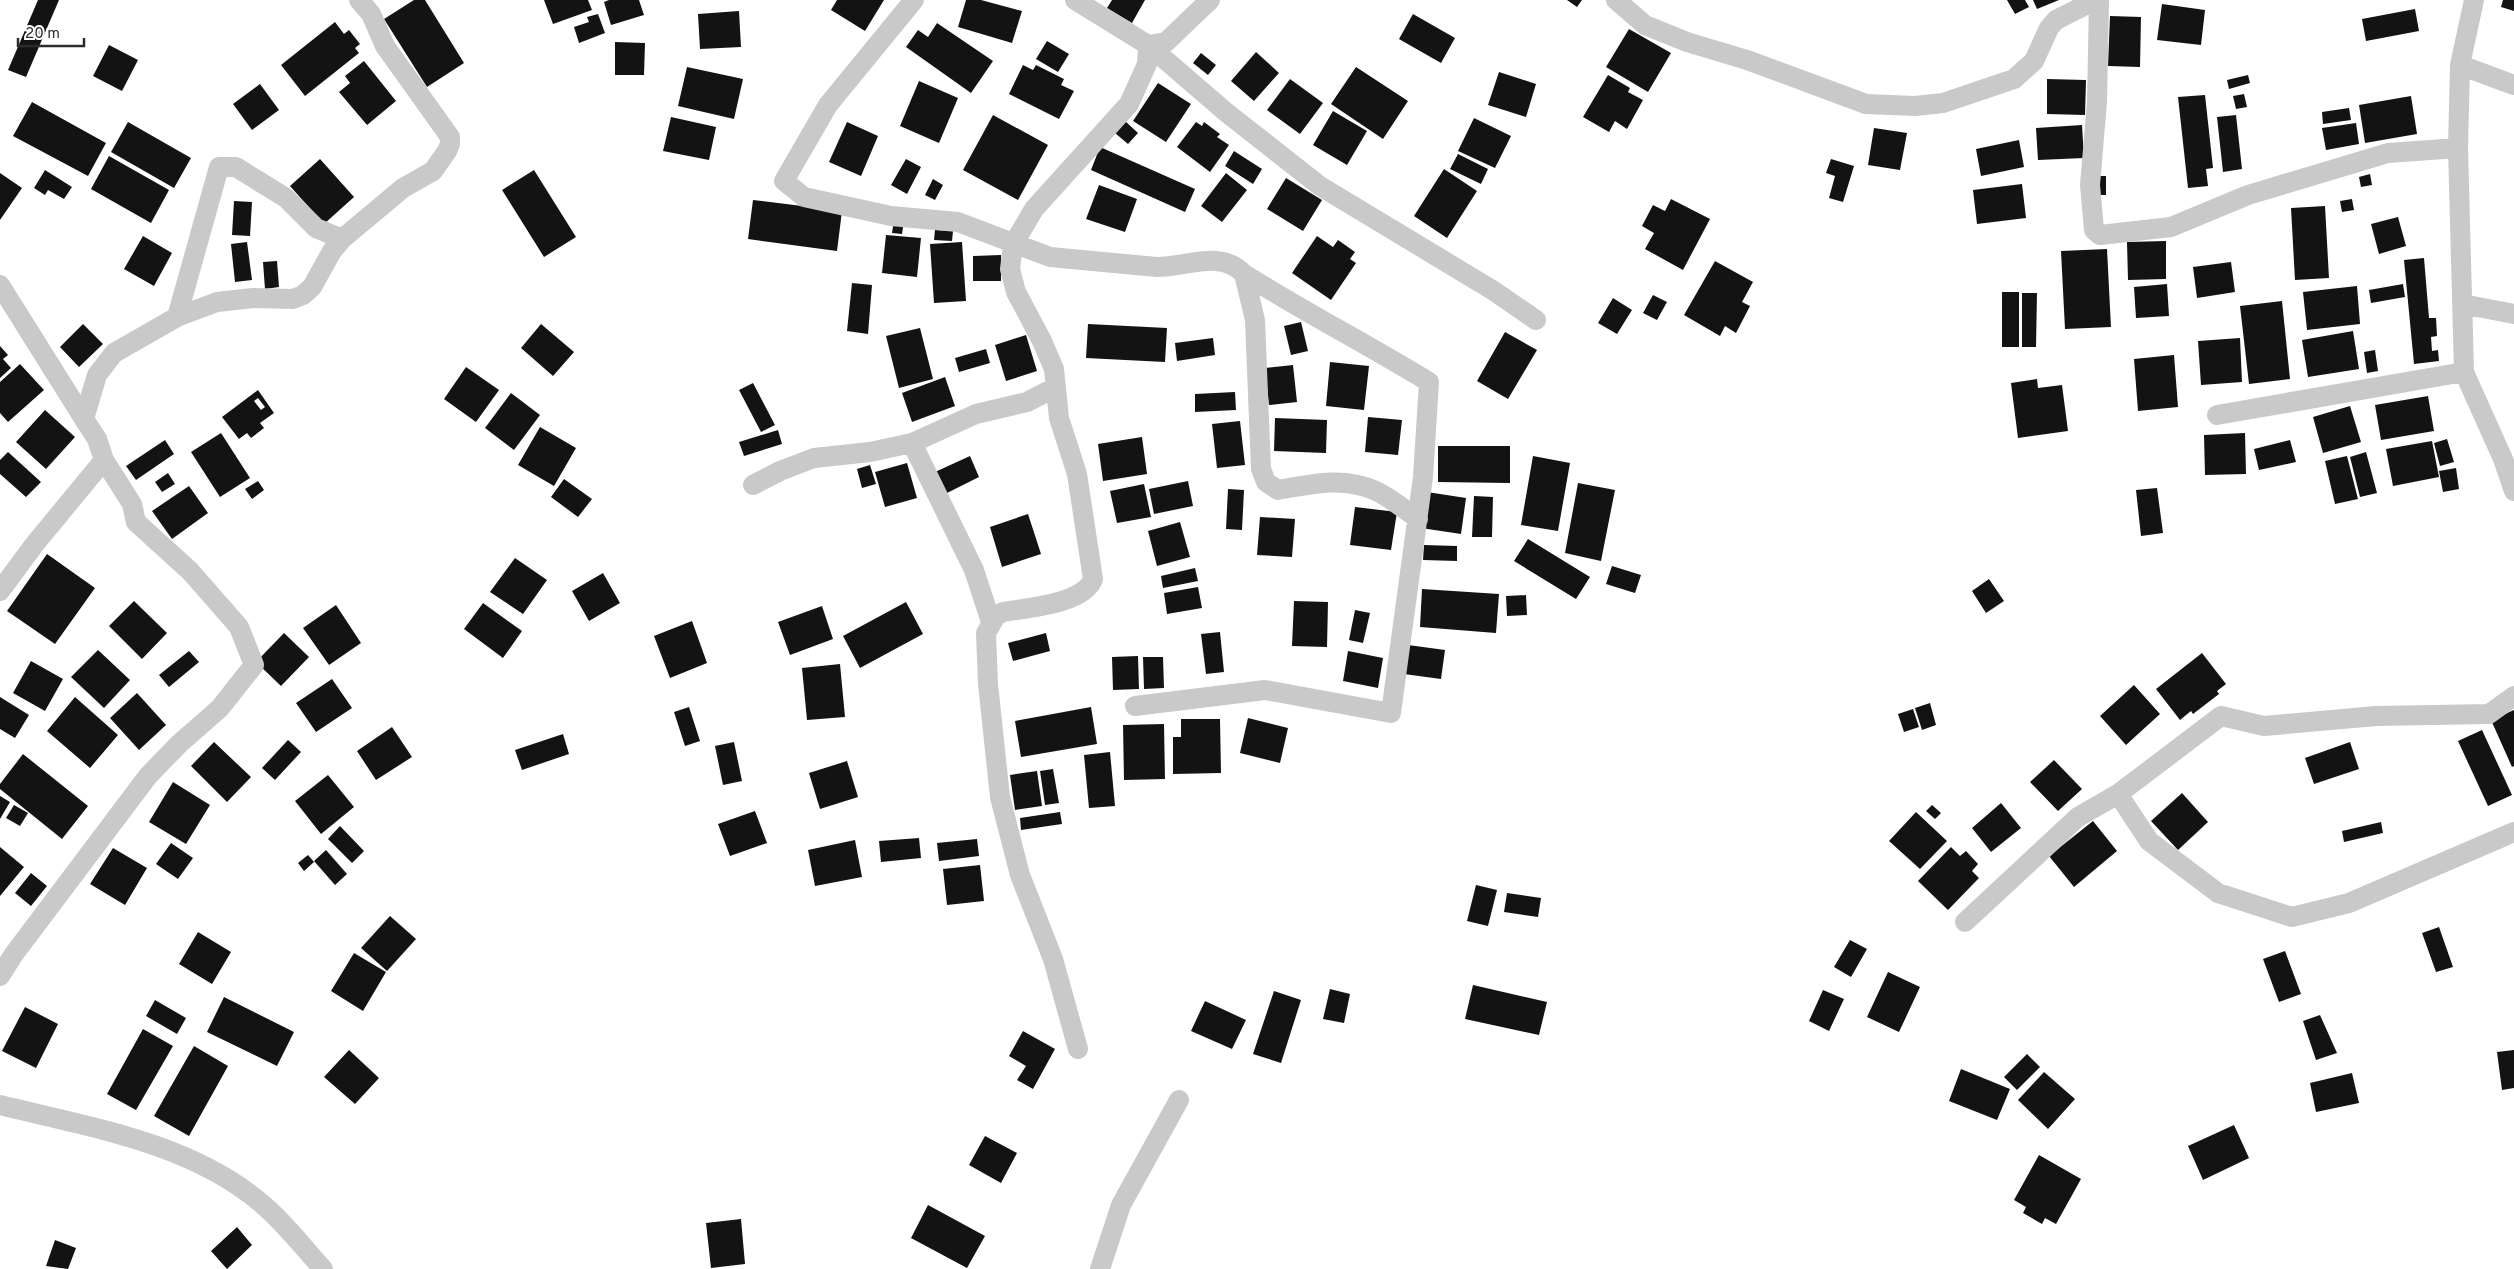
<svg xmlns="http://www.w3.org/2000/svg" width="2514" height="1269" font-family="Overpass,sans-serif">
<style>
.building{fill:#131313;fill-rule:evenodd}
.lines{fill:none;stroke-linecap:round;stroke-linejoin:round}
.street{stroke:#c9c9c9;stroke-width:20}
</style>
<rect width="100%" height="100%" fill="#fff"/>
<path class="building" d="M38 0H59L26 77 8 70Z
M414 0H425L464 63 427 87 384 19Z
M544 0H588L592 10 553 24Z
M609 0H639L644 15 611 25 604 2Z
M837 0H884L865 31 831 10Z
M966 0H981L1022 11 1012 43 958 27Z
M1112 0H1145L1132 23 1107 8Z
M1567 0H1582L1577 7Z
M2007 0H2025L2029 7 2015 14Z
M2033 0H2059L2037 9Z
M2503 0H2514V11L2501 7Z
M2162 4 2205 10 2201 45 2157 40Z
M2415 9 2419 31 2366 41 2362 19Z
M739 11 741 47 700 49 698 14Z
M598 14 605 33 579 43 574 27 589 22 587 17Z
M1413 14 1455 38 1441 63 1399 39Z
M2110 16 2141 17 2140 67 2108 66Z
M335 22 344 34 349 30 360 44 355 48 359 53 305 96 281 65Z
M937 23 993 61 971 93 906 47 918 30 928 37Z
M1629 29 1671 53 1648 92 1606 67Z
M1047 41 1069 54 1058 72 1036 59Z
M615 42 645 43 644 75H615Z
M109 45 138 60 122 91 93 76Z
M1256 52 1279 73 1254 101 1231 81Z
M1201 53 1216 65 1208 75 1193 63Z
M364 61 396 101 367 125 339 92 350 83 345 76Z
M1023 65 1033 70 1036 65 1064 79 1061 85 1074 91 1059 119 1009 94Z
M687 67 743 79 734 119 678 106Z
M1356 67 1408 101 1383 139 1331 104Z
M1499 72 1536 84 1526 117 1488 105Z
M1608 75 1630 88 1628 92 1643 100 1627 129 1615 121 1609 132 1583 117Z
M2248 75 2250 83 2229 89 2227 80Z
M1290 79 1323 103 1300 134 1267 110Z
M2047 79 2086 80 2085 115 2047 114Z
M919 81 958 98 939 143 900 126Z
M1158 83 1191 104 1166 142 1133 121Z
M260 84 279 110 252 130 233 104Z
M2244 94 2247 107 2236 109 2233 96Z
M2205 95 2213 168 2206 169 2208 186 2188 188 2178 97Z
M2411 96 2417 134 2365 143 2359 105Z
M32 102 106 143 88 176 13 136Z
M2349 108 2351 120 2323 124 2322 112Z
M1333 111 1367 131 1347 165 1313 145Z
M993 115 1048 145 1018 200 963 170Z
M2236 115 2242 169 2223 172 2217 117Z
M671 117 716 127 709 160 663 151Z
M1474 118 1511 136 1495 168 1458 151Z
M1125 121 1138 133 1128 144 1115 133Z
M128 122 191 158 174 188 111 152Z
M847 122 878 136 861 176 829 162Z
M1196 122 1202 126 1204 122 1220 134 1217 137 1229 145 1210 172 1177 147Z
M2356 123 2359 144 2326 150 2322 128Z
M2082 125 2084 158 2038 160 2036 128Z
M1874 128 1907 133 1900 170 1868 165Z
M2019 140 2024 167 1981 176 1976 149Z
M1100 147 1195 189 1185 212 1091 170Z
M1234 151 1262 169 1253 184 1225 166Z
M1458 154 1488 169 1481 184 1450 169Z
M109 156 169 190 151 223 91 189Z
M320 159 354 197 324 224 290 186Z
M906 159 921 167 907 194 891 185Z
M1831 159 1854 166 1843 202 1829 198 1835 176 1826 173Z
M1444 169 1477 191 1447 238 1414 216Z
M45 170 72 187 64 199 48 190 45 195 34 188Z
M534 170 576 237 544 257 502 190Z
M0 173 22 188 0 220Z
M1226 173 1247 190 1222 222 1201 206Z
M2370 174 2372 185 2361 187 2359 177Z
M2091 176H2106V195H2092Z
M1286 178 1322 200 1303 231 1267 209Z
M933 179 943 185 935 200 925 195Z
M2022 184 2026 218 1977 224 1973 190Z
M1099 185 1137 199 1125 232 1086 219Z
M1671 199 1710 219 1683 270 1645 249 1654 233 1642 226 1653 205 1665 211Z
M2352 199 2354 210 2342 212 2340 201Z
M753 200 842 211 837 251 748 239Z
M234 201 252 202 250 236 232 235Z
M2325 206 2329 278 2295 280 2291 208Z
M2398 217 2406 246 2379 254 2371 224Z
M894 220 904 221 902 234 892 233Z
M935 230 953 231 952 241 934 240Z
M886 235 921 238 917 277 882 273Z
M143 236 172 253 154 286 124 269Z
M1317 236 1333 247 1338 240 1355 252 1350 259 1356 263 1331 300 1292 273Z
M2166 241V279L2128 280 2127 242Z
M247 242 252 280 235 282 231 244Z
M962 242 966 301 934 303 930 244Z
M2107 249 2111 327 2065 329 2061 251Z
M1001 255V281H973V256Z
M2424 258 2429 318H2436L2437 336 2431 337 2432 351 2438 350 2439 361 2414 364 2404 260Z
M277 261 279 287 265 289 263 262Z
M1715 261 1753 282 1742 302 1750 306 1736 333 1725 326 1720 336 1684 315Z
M2231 262 2235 292 2197 298 2193 267Z
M852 283 872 285 868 334 847 331Z
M2167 284 2169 316 2136 318 2134 287Z
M2403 284 2405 297 2371 303 2369 290Z
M2357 286 2360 324 2307 330 2303 292Z
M2002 292H2019V347H2002Z
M2022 293H2037L2036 347H2022Z
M1653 295 1667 302 1657 320 1643 313Z
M1613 298 1632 310 1617 334 1598 323Z
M2282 301 2290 379 2249 384 2240 306Z
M1301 322 1308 351 1291 355 1284 326Z
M83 324 103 344 79 367 60 347Z
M541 324 574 352 553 376 521 348Z
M1088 324 1167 328 1165 362 1086 358Z
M920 328 933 379 899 388 886 336Z
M2353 331 2359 369 2308 377 2302 340Z
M1505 332 1537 350 1508 399 1477 381Z
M1026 335 1037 371 1006 381 995 345Z
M1213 338 1215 355 1177 361 1175 343Z
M2240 338 2242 382 2201 385 2198 341Z
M0 346 8 355 3 359 11 368 0 378Z
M986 349 990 363 959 372 955 358Z
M2375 350 2378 371 2367 373 2364 352Z
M2174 355 2178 407 2138 411 2134 359Z
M1330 362 1369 366 1364 410 1326 406Z
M20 364 44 390 8 422 0 413V382Z
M1293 365 1297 402 1269 405 1265 368Z
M466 367 499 390 476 422 444 399Z
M945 377 955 406 912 422 902 393Z
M2037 379 2038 388 2062 385 2068 431 2018 438 2011 383Z
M753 383 775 425 761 432 739 390Z
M258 390 274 413 260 423 264 428 251 438 247 433 239 439 222 417ZM258 398 265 407 261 410 254 401Z
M1235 392 1236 410 1195 412V394Z
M511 393 540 415 514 450 485 428Z
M2428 396 2434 431 2381 440 2375 405Z
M2350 406 2361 442 2323 453 2313 417Z
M45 410 75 437 46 469 16 442Z
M1368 417 1402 420 1398 455 1365 452Z
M1275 418 1327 420 1326 453 1274 451Z
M1240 421 1245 465 1217 468 1212 424Z
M540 427 576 448 554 486 518 465Z
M778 430 782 444 744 456 739 442Z
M221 433 250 478 220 497 191 452Z
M2245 433 2246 474 2205 475 2204 435Z
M1142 437 1147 474 1103 481 1098 444Z
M2447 439 2454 462 2440 466 2434 443Z
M165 440 174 454 136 480 126 466Z
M2290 440 2296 462 2259 470 2254 449Z
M2432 441 2439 477 2393 486 2386 449Z
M1438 446H1510V483L1438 482Z
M8 452 41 482 26 497 0 474V460Z
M2366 452 2377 493 2360 497 2350 457Z
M970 456 979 477 945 494 935 472Z
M1533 456 1570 463 1558 531 1521 525Z
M2347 456 2358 499 2335 504 2325 461Z
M907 463 917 498 885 507 875 472Z
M870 465 876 484 862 488 857 469Z
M2456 468 2459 489 2443 492 2439 471Z
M168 473 175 484 162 492 155 482Z
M564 479 592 499 578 517 551 497Z
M258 481 264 490 252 499 245 489Z
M1188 481 1193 506 1154 514 1149 489Z
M1578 483 1615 490 1601 561 1565 553Z
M1144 484 1151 517 1117 523 1110 491Z
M189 486 208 513 172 539 152 511Z
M2157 488 2163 533 2141 536 2136 490Z
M1228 489 1244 490 1242 530 1226 529Z
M1427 492 1466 498 1461 534 1421 528Z
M1474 496 1493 497 1492 537H1472Z
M1355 507 1397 512 1391 550 1350 545Z
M1028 514 1041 554 1002 567 990 527Z
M1260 517 1295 519 1292 557 1257 555Z
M1180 522 1190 557 1157 566 1148 531Z
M1528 539 1590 577 1576 599 1514 561Z
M1424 545 1457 546V561L1423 560Z
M47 554 95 588 55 644 7 611Z
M515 558 547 580 523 614 490 592Z
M1612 566 1641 575 1635 593 1606 584Z
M1195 568 1198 581 1163 588 1161 576Z
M603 573 620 603 589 621 572 591Z
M1989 579 2004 601 1986 613 1972 591Z
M1198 587 1202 608 1167 614 1164 593Z
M1422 589 1499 594 1496 633 1420 627Z
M1526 595 1527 615 1507 616 1506 596Z
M134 601 167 633 142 659 109 626Z
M1294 601 1328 602 1327 647 1292 646Z
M906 602 923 634 860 668 843 636Z
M483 603 522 631 503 658 464 629Z
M336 605 361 643 329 665 303 628Z
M822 606 833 639 790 655 778 622Z
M1355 610 1370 613 1363 643 1349 640Z
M692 621 707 663 670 678 654 636Z
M1220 632 1224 672 1206 674 1201 634Z
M284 633 309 657 281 686 256 662Z
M1046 633 1050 651 1013 661 1008 643Z
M1408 645 1445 650 1441 679 1404 674Z
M98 650 130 680 104 708 71 677Z
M189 651 199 662 169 687 159 675Z
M1348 651 1383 658 1378 688 1343 681Z
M2202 653 2226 684 2217 691 2219 694 2193 714 2191 711 2180 720 2156 689Z
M1138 656 1139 689 1113 690 1112 657Z
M1143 657H1163L1164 688 1144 689Z
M31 661 63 679 45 711 13 693Z
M840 664 845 717 807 720 802 668Z
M332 679 352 708 316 732 296 703Z
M2134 685 2160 714 2126 745 2100 716Z
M137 693 166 725 139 750 110 718Z
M0 697 29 715 15 738 0 729Z
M75 697 118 735 90 768 47 731Z
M1930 703 1936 725 1922 730 1915 708Z
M689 707 700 741 685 746 674 712Z
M1091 707 1097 744 1021 757 1015 721Z
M1913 709 1919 727 1904 732 1898 714Z
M2514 710V766L2512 767 2491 720Z
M1248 718 1288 728 1280 763 1240 753Z
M1181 719H1220L1221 773 1173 774V737H1181Z
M1164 724 1165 779 1124 780 1123 725Z
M392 727 412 757 376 780 357 751Z
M2482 730 2512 795 2488 806 2458 741Z
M563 734 569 754 522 770 515 750Z
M288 740 301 752 275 780 262 768Z
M214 742 251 777 227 802 191 766Z
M734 742 742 781 723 785 715 746Z
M2350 742 2359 769 2314 784 2305 758Z
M1110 752 1115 806 1089 808 1084 755Z
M23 754 88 806 62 839 0 789V784Z
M2054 760 2082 789 2058 811 2030 782Z
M847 761 858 797 820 809 809 773Z
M1053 769 1059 803 1045 805 1040 771Z
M1037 771 1042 806 1015 810 1010 775Z
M328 775 354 807 321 834 295 801Z
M173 782 210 805 186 844 149 822Z
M2182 793 2208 822 2178 850 2151 821Z
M0 796 10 802 0 819Z
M2001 803 2021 828 1991 852 1972 828Z
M14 805 28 813 20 826 6 818Z
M1932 805 1941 813 1935 819 1926 811Z
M755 811 767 843 730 856 718 824Z
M1060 812 1062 824 1021 830 1020 818Z
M1916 812 1947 841 1920 869 1889 841Z
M2093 821 2117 851 2074 887 2049 856Z
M2381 822 2383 833 2344 842 2342 831Z
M340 826 364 851 352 863 328 839Z
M919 838 921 858 881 862 879 841Z
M977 839 979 856 939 861 937 843Z
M855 840 862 877 815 886 808 850Z
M171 843 193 858 178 879 156 864Z
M0 847 24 867 0 896Z
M1951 847 1960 856 1966 851 1978 864 1972 871 1979 878 1948 910 1918 881Z
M113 848 147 868 125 905 90 884Z
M326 850 347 874 335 885 314 861Z
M308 855 314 862 304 871 298 863Z
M980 865 984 901 947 905 943 869Z
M31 873 47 886 31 906 15 893Z
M1476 885 1497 890 1488 926 1467 921Z
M1507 893 1541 898 1538 917 1504 912Z
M390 916 416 939 387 971 361 948Z
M2439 927 2453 967 2436 972 2422 933Z
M198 932 231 952 212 984 179 964Z
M1850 940 1867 949 1851 977 1834 967Z
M2285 951 2301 994 2279 1002 2263 959Z
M354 953 386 972 363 1011 331 991Z
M1888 972 1920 987 1899 1032 1867 1017Z
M1473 985 1547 1002 1539 1035 1465 1019Z
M1330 989 1350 994 1344 1023 1323 1019Z
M1823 990 1844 999 1829 1031 1809 1021Z
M1274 991 1301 1000 1281 1063 1253 1054Z
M224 997 294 1032 277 1066 207 1032Z
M155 1000 186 1018 177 1034 146 1016Z
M1205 1001 1246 1020 1232 1049 1191 1031Z
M25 1007 58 1024 36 1068 2 1051Z
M2320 1015 2337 1053 2316 1060 2303 1021Z
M143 1029 173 1046 136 1110 107 1094Z
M1023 1031 1055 1049 1033 1089 1017 1080 1026 1066 1009 1056Z
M194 1046 228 1066 189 1136 154 1116Z
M349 1050 379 1078 355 1104 324 1077Z
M2514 1050V1088L2502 1090 2497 1052Z
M2027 1054 2040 1067 2017 1090 2004 1077Z
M1961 1069 2010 1089 1997 1120 1949 1101Z
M2044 1072 2075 1099 2048 1129 2018 1100Z
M2352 1073 2359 1103 2316 1112 2310 1083Z
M2234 1125 2249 1158 2203 1180 2188 1146Z
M985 1136 1017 1153 1001 1183 969 1165Z
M2039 1155 2081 1179 2056 1224 2045 1218 2042 1224 2023 1213 2026 1207 2014 1200Z
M928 1205 985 1236 967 1268 911 1238Z
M741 1219 745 1264 711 1268 706 1223Z
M237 1227 252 1245 227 1269 211 1251Z
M55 1240 76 1248 68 1269 46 1266Z"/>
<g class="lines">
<path class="street" d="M914 0 828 105 784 181 804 197 891 216 958 222 1050 257 1157 267C1187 267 1221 249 1244 274 1305 312 1368 345 1429 382L1423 477 1391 713 1265 690 1135 706
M1075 0 1148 45 1227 113 1320 186 1494 291 1536 320
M1616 0 1645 25 1687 42 1747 60 1866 104 1915 106 1943 103 2014 79 2034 61 2049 28 2056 20 2095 0
M2099 0 2097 102 2090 185 2094 230 2100 235 2171 227 2248 195 2388 153 2458 148
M2474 0 2460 65 2458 148 2464 372 2503 459 2514 491
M2460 65 2514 85
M1244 274 1255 320 1261 469 1266 482 1278 490C1311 484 1344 476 1376 491 1391 498 1405 510 1418 519
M0 285 84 419
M2462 304 2514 314
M177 317 219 167H236L286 198 316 228 342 239
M2217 415 2464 372
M912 443 974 570 991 622
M753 485 780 471 814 458 870 452 912 443 976 414 1027 402 1056 387
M0 591 34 545 104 460 97 439 84 419 97 375 114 353 177 317 217 302 253 298 293 299 303 295 312 287 332 251 342 239 403 188 433 171 447 151 450 144V137L385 46 371 14 359 0
M2118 794 2221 716 2264 726 2376 716 2489 714 2514 696
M1965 922 2078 817 2118 794 2149 841 2218 893 2292 917 2349 903 2514 832
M0 976 14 954 148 776 179 744 220 708 254 665 239 627 190 571 136 522 132 504 104 460
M1078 1049 1053 959 1020 875 1000 797 988 684 986 633 996 616 1003 612C1026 608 1084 604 1093 579L1077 474 1059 418 1054 369 1042 341 1016 292 1010 269 1013 245 1034 209 1129 104 1147 64 1148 45 1166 42 1210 0
M0 1105C88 1127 189 1142 261 1203 284 1222 303 1247 323 1269
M1100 1269 1121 1205 1179 1100"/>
</g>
<path d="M18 38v8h66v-8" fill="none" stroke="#2c2c2c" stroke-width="2.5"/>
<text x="25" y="38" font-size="15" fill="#2c2c2c" stroke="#ffffff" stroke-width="4" paint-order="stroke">20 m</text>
</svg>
